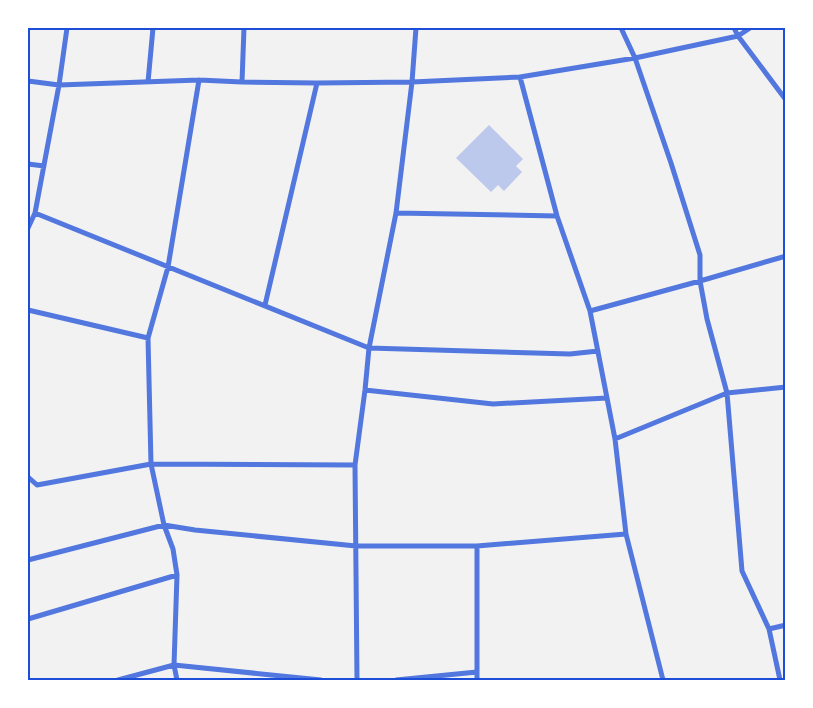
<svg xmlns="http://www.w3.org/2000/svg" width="813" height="708" font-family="Barlow,sans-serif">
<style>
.building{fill:#bdc9ec}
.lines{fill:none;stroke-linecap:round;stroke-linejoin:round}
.minor{stroke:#5277de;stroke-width:5}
.neatline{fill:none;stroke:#1d4ed8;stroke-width:2}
</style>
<rect width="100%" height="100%" fill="#f2f2f2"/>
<path class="building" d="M489 125 523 159 516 166 522 172 504 191 498 185 491 192 456 158Z"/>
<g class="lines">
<path class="minor" d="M621 28 635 58 671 163 700 255V281L707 319 727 393 742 571 769 629 780 680
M734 28 738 36 786 100
M520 77 557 216 590 311 615 439 626 534 663 680
M28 81 59 85 199 80 242 82 317 83 412 82 520 77 635 58 738 36 750 28
M148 82 153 28
M242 82 244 28
M28 164 44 166
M35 213 369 348 570 354 598 351
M396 213 557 216
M28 228 35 213 59 85 67 28
M265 305 317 83
M28 310 148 338
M590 311 700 281 786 256
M365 390 493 404 607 398
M615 439 727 393 786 387
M28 477 37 485 151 464 355 465
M477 546V680
M28 560 164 525 195 530 356 546H477L626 534
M28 619 177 575
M769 629 786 625
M118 680 174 665 321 680
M177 680 174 665 177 575 173 549 164 525 151 464 148 338 168 267 199 80
M357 680 355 465 365 390 369 348 396 213 412 82 416 28
M396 680 477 672"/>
</g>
<rect width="813" height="708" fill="none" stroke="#ffffff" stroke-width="58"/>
<rect x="29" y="29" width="755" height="650" class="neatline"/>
</svg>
